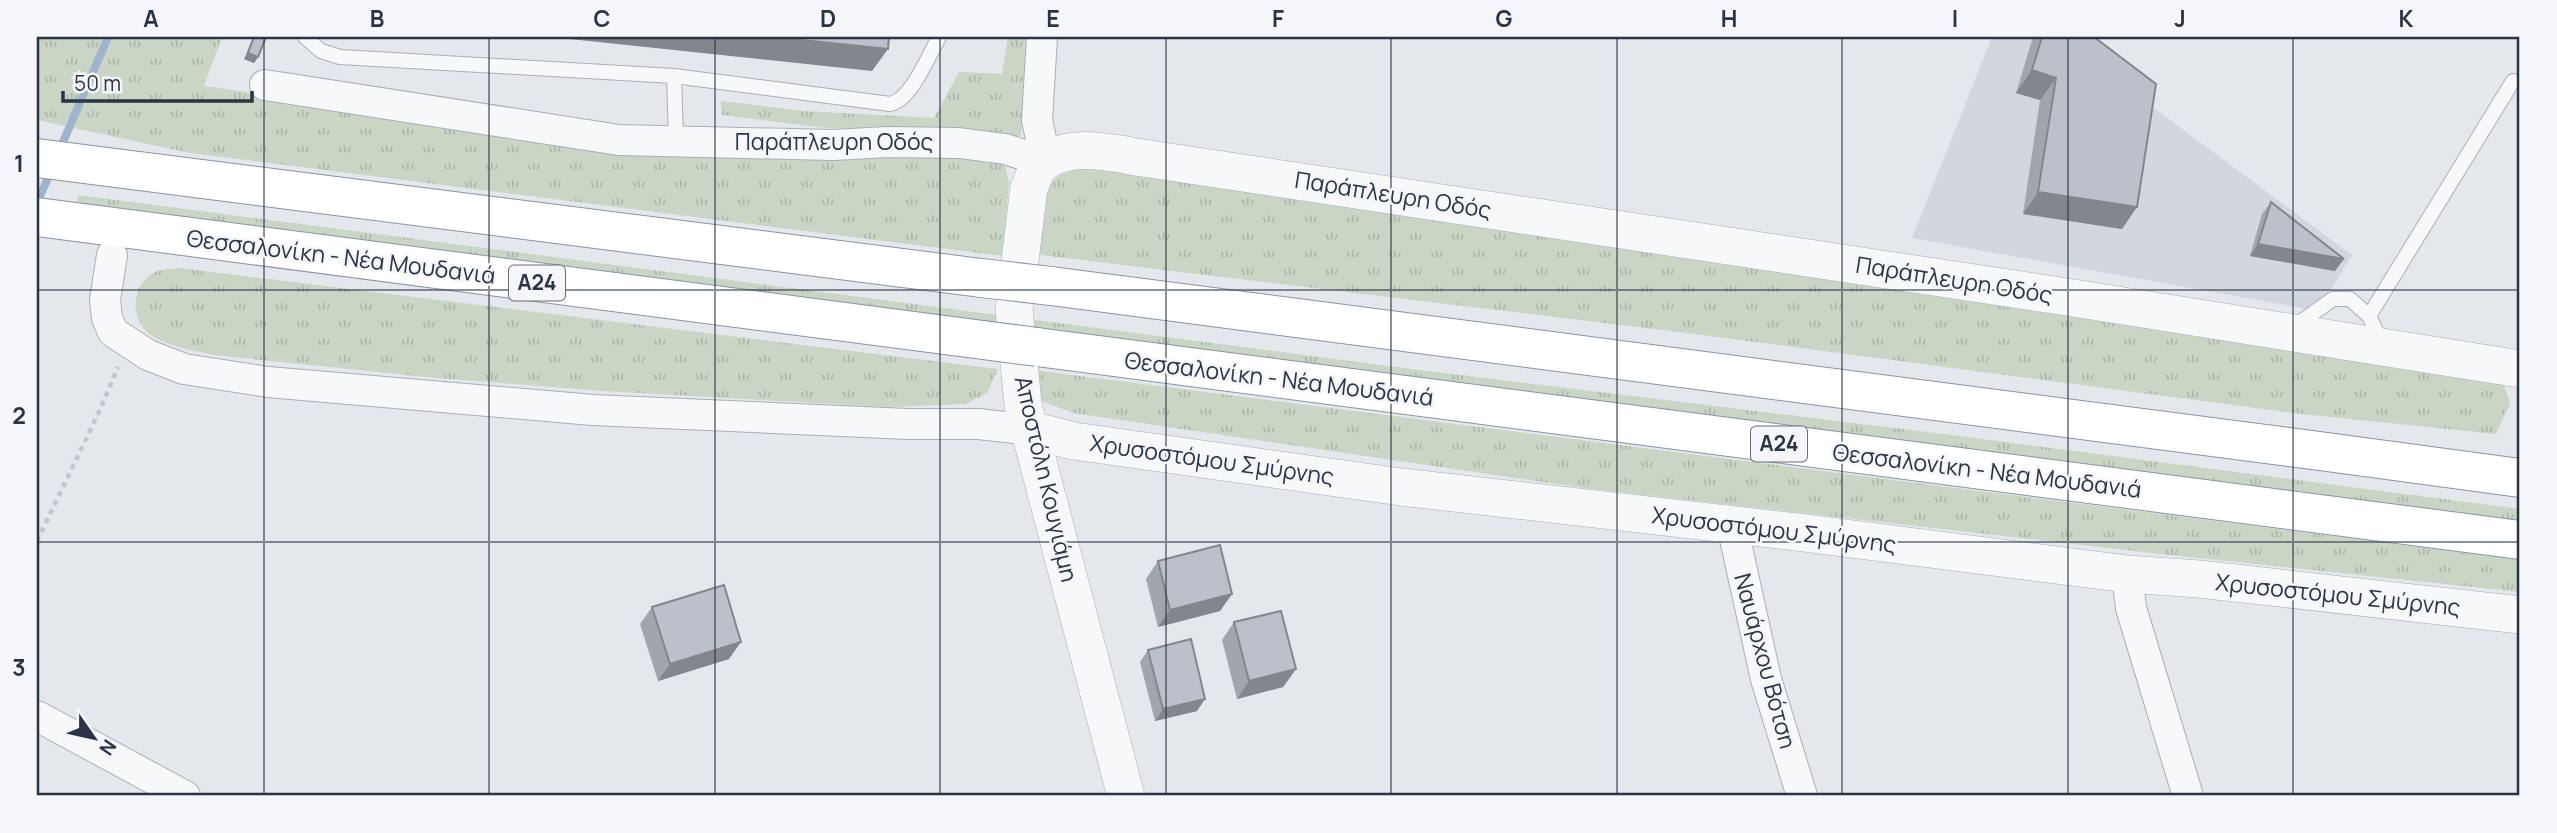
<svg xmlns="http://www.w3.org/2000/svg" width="2557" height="833" font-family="Manrope,sans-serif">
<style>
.built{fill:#d2d6de}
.grass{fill:url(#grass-tufts)}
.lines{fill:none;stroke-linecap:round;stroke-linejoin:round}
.stream{stroke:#9fb4cc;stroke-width:8}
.service-casing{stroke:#a9aeb7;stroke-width:16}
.minor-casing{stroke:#a9aeb7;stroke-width:32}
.tertiary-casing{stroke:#a9aeb7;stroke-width:38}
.trunk-casing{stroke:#8b94a3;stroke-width:40}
.path{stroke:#c2c5cb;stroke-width:4.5;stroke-dasharray:5 5;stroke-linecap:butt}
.service{stroke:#f7f8fa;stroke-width:14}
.minor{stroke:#f7f8fa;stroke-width:30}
.tertiary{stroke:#f7f8fa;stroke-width:37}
.trunk{stroke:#fff;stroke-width:38}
.trunk-bridge-casing{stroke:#8b94a3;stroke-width:40;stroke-linecap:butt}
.trunk-bridge{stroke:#fff;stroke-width:38}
.wall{fill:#a1a5ae}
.shaded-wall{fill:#83868d}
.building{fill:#bbc0ca;stroke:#83868d;stroke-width:2}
.grid{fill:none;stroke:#2b3445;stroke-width:2;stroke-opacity:0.55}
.labels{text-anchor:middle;stroke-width:5;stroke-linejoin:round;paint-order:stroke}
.shield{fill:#f4f6f9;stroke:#676e7b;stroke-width:2}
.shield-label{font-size:21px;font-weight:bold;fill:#2b3445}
.street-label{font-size:23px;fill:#2b3445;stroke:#f4f6f9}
.neatline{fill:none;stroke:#2b3445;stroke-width:2.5}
.grid-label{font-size:23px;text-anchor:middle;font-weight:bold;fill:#2b3445}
</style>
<defs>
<pattern id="grass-tufts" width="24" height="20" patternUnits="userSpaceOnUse" patternTransform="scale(1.75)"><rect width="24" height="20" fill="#c9d6c5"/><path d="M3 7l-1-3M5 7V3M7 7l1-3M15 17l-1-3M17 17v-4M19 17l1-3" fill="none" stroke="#adb8ab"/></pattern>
</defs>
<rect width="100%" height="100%" fill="#e4e7ec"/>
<path class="built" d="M1992 37H2058L2352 255 2318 311 1912 238Z"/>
<path class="grass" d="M37 37H222L204 86 608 144 870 152 987 160 1005 166 1009 182 1003 256 190 153 37 120Z
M1008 37H1028L1021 136 825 128 722 115 721 101 805 111 934 118 959 72 1002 74Z
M1079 168 1348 198 2500 374 2510 403 2496 434 2301 414 1679 332 1032 254 1045 191 1058 176Z
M78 195 1427 371 1952 435 2520 509V525L77 209Z
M179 268 998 369 987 393 966 404 888 407 603 391 436 378 214 355C193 350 169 347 151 335 130 321 131 287 152 274 158 269 171 269 179 268Z
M1025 369 2520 560V592L2170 555 1584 488 1073 413 1039 400Z"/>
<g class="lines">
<path class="stream" d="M60 149 108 37
M37 203 51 171"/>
<g class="service-casing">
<path id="service" d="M305 37 321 51 340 57 674 76 890 104C911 100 929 55 939 37
M674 76 676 140
M2369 316 2513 81
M2292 328 2333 299H2350L2369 316 2382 343"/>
</g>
<g class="minor-casing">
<path id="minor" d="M265 85 619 140 833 145 887 142 959 143 1005 149 1046 162 1037 120 1042 37
M112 255 105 300 107 318 113 332 148 355 184 369 268 382 593 410 908 424H979L1031 430
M1732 525 1766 679 1802 796
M2127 574 2131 608 2188 796
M37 716 185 796"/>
</g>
<g class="tertiary-casing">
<path id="tertiary" d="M1031 430 1074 441 1401 487 1797 532 2127 574 2199 579 2520 615
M1126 796 1023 405 1014 309 1029 188C1032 182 1034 174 1038 168 1062 140 1111 153 1143 158L2067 297 2520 369"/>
</g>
<g class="trunk-casing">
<path id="trunk" d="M37 158 981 278
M37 217 983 340
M1051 286C1541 353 2031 411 2520 478
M1037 347 2520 540"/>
</g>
<path class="path" d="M37 541 99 412 118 367"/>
<use href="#service" class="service"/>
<use href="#minor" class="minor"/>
<use href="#tertiary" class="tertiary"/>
<use href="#trunk" class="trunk"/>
<g class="trunk-bridge-casing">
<path id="trunk-bridge" d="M981 278 1051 286
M983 340 1037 347"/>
</g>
<use href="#trunk-bridge" class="trunk-bridge"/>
</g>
<path class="wall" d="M253 37H267L258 57 254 63 244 59Z
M2033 37H2094L2122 229 2023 214 2040 100 2016 93Z
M2271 202 2335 271 2250 256 2262 214Z
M1158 561 1232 594 1220 611 1158 627 1146 579Z
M652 607 729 659 658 681 640 624Z
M1234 622 1296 669 1283 687 1237 699 1222 640Z
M1148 650 1197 711 1155 721 1140 662Z"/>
<path class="shaded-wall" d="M551 37H773L888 49 872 71Z
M248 53 258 57 254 63 244 59Z
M2032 70 2056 78 2040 100 2016 93Z
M2038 192 2137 207 2122 229 2023 214Z
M2258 244 2344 259 2335 271 2250 256Z
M1232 594 1220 611 1158 627 1170 610Z
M741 642 729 659 658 681 670 664Z
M1296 669 1283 687 1237 699 1249 681Z
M1205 699 1197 711 1155 721 1163 709Z"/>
<path class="building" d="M254 37H266L258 57 248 53Z
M773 37H889L888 49Z
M2042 37H2094L2156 84 2137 207 2038 192 2056 78 2032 70Z
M2271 202 2344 259 2258 244Z
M1220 545 1232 594 1170 610 1158 561Z
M724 585 741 642 670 664 652 607Z
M1281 611 1296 669 1249 681 1234 622Z
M1191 639 1205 699 1163 709 1148 650Z"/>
<path class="grid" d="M264 37V796M489 37V796M715 37V796M940 37V796M1166 37V796M1391 37V796M1617 37V796M1842 37V796M2068 37V796M2293 37V796M37 290H2520M37 542H2520"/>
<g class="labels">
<g class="shield">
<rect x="509" y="265.5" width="56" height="35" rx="5"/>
<rect x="1751" y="426.5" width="56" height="35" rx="5"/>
</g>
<g class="shield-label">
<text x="537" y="290">Α24</text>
<text x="1779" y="451">Α24</text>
</g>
<g class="street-label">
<text x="834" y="150">Παράπλευρη Οδός</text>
<text transform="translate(1393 195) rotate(9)" y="8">Παράπλευρη Οδός</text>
<text transform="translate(341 257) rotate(7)" y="8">Θεσσαλονίκη - Νέα Μουδανιά</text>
<text transform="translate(1954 280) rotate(9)" y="8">Παράπλευρη Οδός</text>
<text transform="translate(1279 379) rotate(7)" y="8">Θεσσαλονίκη - Νέα Μουδανιά</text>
<text transform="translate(1212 460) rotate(8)" y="8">Χρυσοστόμου Σμύρνης</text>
<text transform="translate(1987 471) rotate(7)" y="8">Θεσσαλονίκη - Νέα Μουδανιά</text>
<text transform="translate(1046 479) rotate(77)" y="8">Αποστόλη Κουγιάμη</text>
<text transform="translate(1774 530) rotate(7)" y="8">Χρυσοστόμου Σμύρνης</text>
<text transform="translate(2338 595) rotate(6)" y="8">Χρυσοστόμου Σμύρνης</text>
<text transform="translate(1765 661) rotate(75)" y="8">Ναυάρχου Βότση</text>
</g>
</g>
<rect width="2557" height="833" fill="none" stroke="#f4f6f9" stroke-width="77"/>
<g transform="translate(94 738) rotate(124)" stroke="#f4f6f9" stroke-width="5" paint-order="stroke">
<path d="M0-5L12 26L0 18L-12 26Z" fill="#2b3445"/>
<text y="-10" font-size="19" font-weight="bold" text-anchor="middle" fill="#2b3445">N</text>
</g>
<path d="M63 91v10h189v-10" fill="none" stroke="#2b3445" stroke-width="3.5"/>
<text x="74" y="91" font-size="21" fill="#2b3445" stroke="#f4f6f9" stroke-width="5" paint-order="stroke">50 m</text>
<rect x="38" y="38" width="2480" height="756" class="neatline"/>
<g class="grid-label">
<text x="151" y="27">A</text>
<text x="377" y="27">B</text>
<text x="602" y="27">C</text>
<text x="828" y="27">D</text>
<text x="1053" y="27">E</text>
<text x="1278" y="27">F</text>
<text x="1504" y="27">G</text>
<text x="1729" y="27">H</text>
<text x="1955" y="27">I</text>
<text x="2180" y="27">J</text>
<text x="2406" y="27">K</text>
<text x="19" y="172">1</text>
<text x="19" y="424">2</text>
<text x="19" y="676">3</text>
</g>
</svg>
